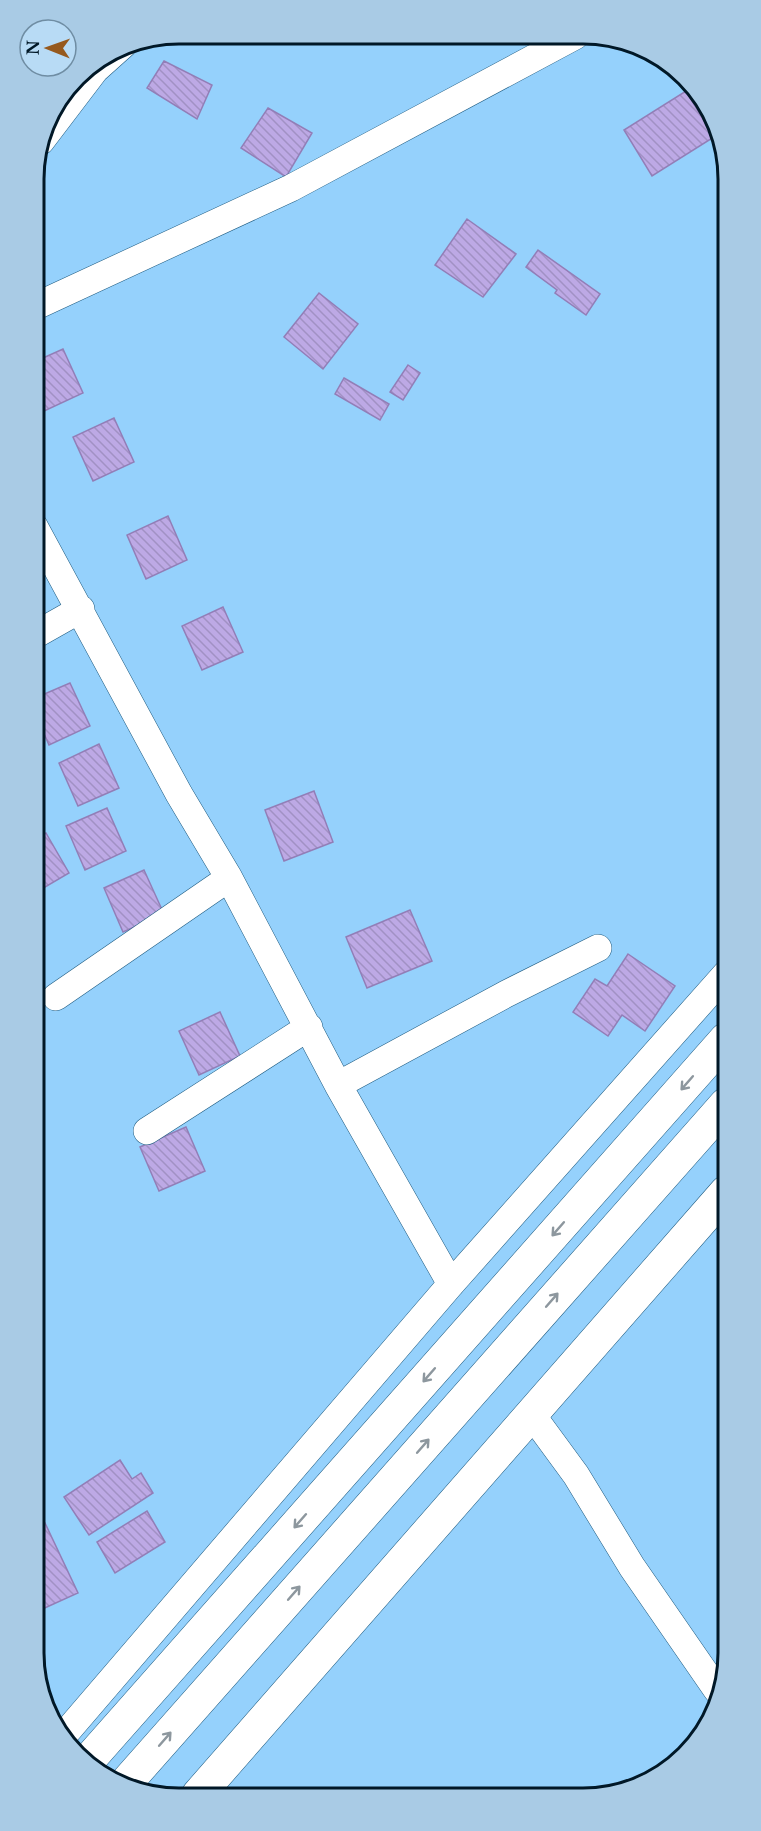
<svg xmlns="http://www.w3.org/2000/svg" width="761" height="1831" font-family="'Libre Baskerville',serif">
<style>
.building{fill:url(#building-back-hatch);stroke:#927eb7;stroke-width:1.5}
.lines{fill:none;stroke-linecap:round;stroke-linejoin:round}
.street-casing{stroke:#1e5b80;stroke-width:28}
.secondary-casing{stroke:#1e5b80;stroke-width:34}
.highway-casing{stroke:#1e5b80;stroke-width:34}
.street{stroke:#fff;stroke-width:27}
.secondary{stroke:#fff;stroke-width:33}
.highway{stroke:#fff;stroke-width:33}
.oneway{stroke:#8d979e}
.rim{fill:none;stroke:#011827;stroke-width:3}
</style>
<defs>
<pattern id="building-back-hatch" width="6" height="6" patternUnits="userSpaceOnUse" patternTransform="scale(1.5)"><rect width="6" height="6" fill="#bda9e5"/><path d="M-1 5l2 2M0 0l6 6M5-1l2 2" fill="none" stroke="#a191c4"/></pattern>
</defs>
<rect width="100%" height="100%" fill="#95d1fc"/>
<path class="building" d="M164 61 212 85 197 119 147 88Z
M686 91 714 137 652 176 624 130Z
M268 108 312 133 286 177 241 148Z
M467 219 516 254 483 297 435 265Z
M538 250 600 294 586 315 555 293 557 290 526 267Z
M319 293 358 324 323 369 284 337Z
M63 349 83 393 42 412 34 395V362Z
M408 365 420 373 403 400 390 392Z
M344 378 389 404 380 420 335 394Z
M114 418 134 462 93 481 73 437Z
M168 516 187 560 146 579 127 535Z
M223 607 243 652 202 670 182 626Z
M70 683 90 726 49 745 35 713V698Z
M99 744 119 788 78 806 59 763Z
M314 791 333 842 284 861 265 810Z
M107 808 126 851 85 870 66 826Z
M46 833 69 873 35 893V839Z
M144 870 164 914 123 932 104 888Z
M410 910 432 961 367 988 346 937Z
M628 954 675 986 645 1031 622 1015 608 1036 573 1012 595 979 607 986Z
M220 1012 240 1056 199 1075 179 1031Z
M186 1127 205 1171 159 1191 140 1147Z
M120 1460 132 1479 141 1473 153 1493 89 1535 64 1497Z
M147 1511 165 1542 115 1573 97 1542Z
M45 1523 78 1593 38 1611 37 1527Z"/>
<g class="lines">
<g class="street-casing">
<path id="street" d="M41 141 95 70 124 44
M34 307 291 188 575 36
M34 526 179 794 229 878 338 1085 451 1284
M35 635 81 609
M56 997 229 878
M338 1085 506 994 598 948
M147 1131 309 1027
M532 1415 576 1475 632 1567 717 1690
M64 1735 451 1284 726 974"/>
</g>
<g class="secondary-casing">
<path id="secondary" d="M198 1795 726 1192"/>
</g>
<g class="highway-casing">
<path id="highway" d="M87 1762 726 1039
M126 1783 726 1104"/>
</g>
<use href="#street" class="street"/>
<use href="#secondary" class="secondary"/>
<use href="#highway" class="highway"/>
</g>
<defs><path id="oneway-shaft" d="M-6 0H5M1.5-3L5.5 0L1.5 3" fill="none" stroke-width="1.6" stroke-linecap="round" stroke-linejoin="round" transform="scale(1.5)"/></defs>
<g class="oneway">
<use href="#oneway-shaft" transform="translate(687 1083) rotate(131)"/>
<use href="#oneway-shaft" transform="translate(558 1229) rotate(131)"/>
<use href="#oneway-shaft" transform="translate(552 1300) rotate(-49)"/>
<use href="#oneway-shaft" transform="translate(429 1375) rotate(131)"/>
<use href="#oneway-shaft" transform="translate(423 1446) rotate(-49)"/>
<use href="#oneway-shaft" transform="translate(300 1521) rotate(131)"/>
<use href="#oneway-shaft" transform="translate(294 1593) rotate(-49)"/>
<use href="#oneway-shaft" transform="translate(165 1739) rotate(-49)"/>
</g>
<path d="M0 0H761V1831H0ZM179 44H583A135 135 0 0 1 718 179V1653A135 135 0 0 1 583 1788H179A135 135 0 0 1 44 1653V179A135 135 0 0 1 179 44Z" fill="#a9cbe5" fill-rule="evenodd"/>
<path class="rim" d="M179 44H583A135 135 0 0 1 718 179V1653A135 135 0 0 1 583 1788H179A135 135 0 0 1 44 1653V179A135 135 0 0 1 179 44Z"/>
<g transform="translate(48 48) rotate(271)"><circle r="28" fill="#b8dbf5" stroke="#6f8da3" stroke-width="1.5"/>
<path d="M0-4.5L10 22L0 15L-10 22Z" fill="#96591d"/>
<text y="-9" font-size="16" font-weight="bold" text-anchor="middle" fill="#011827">N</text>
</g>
</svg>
